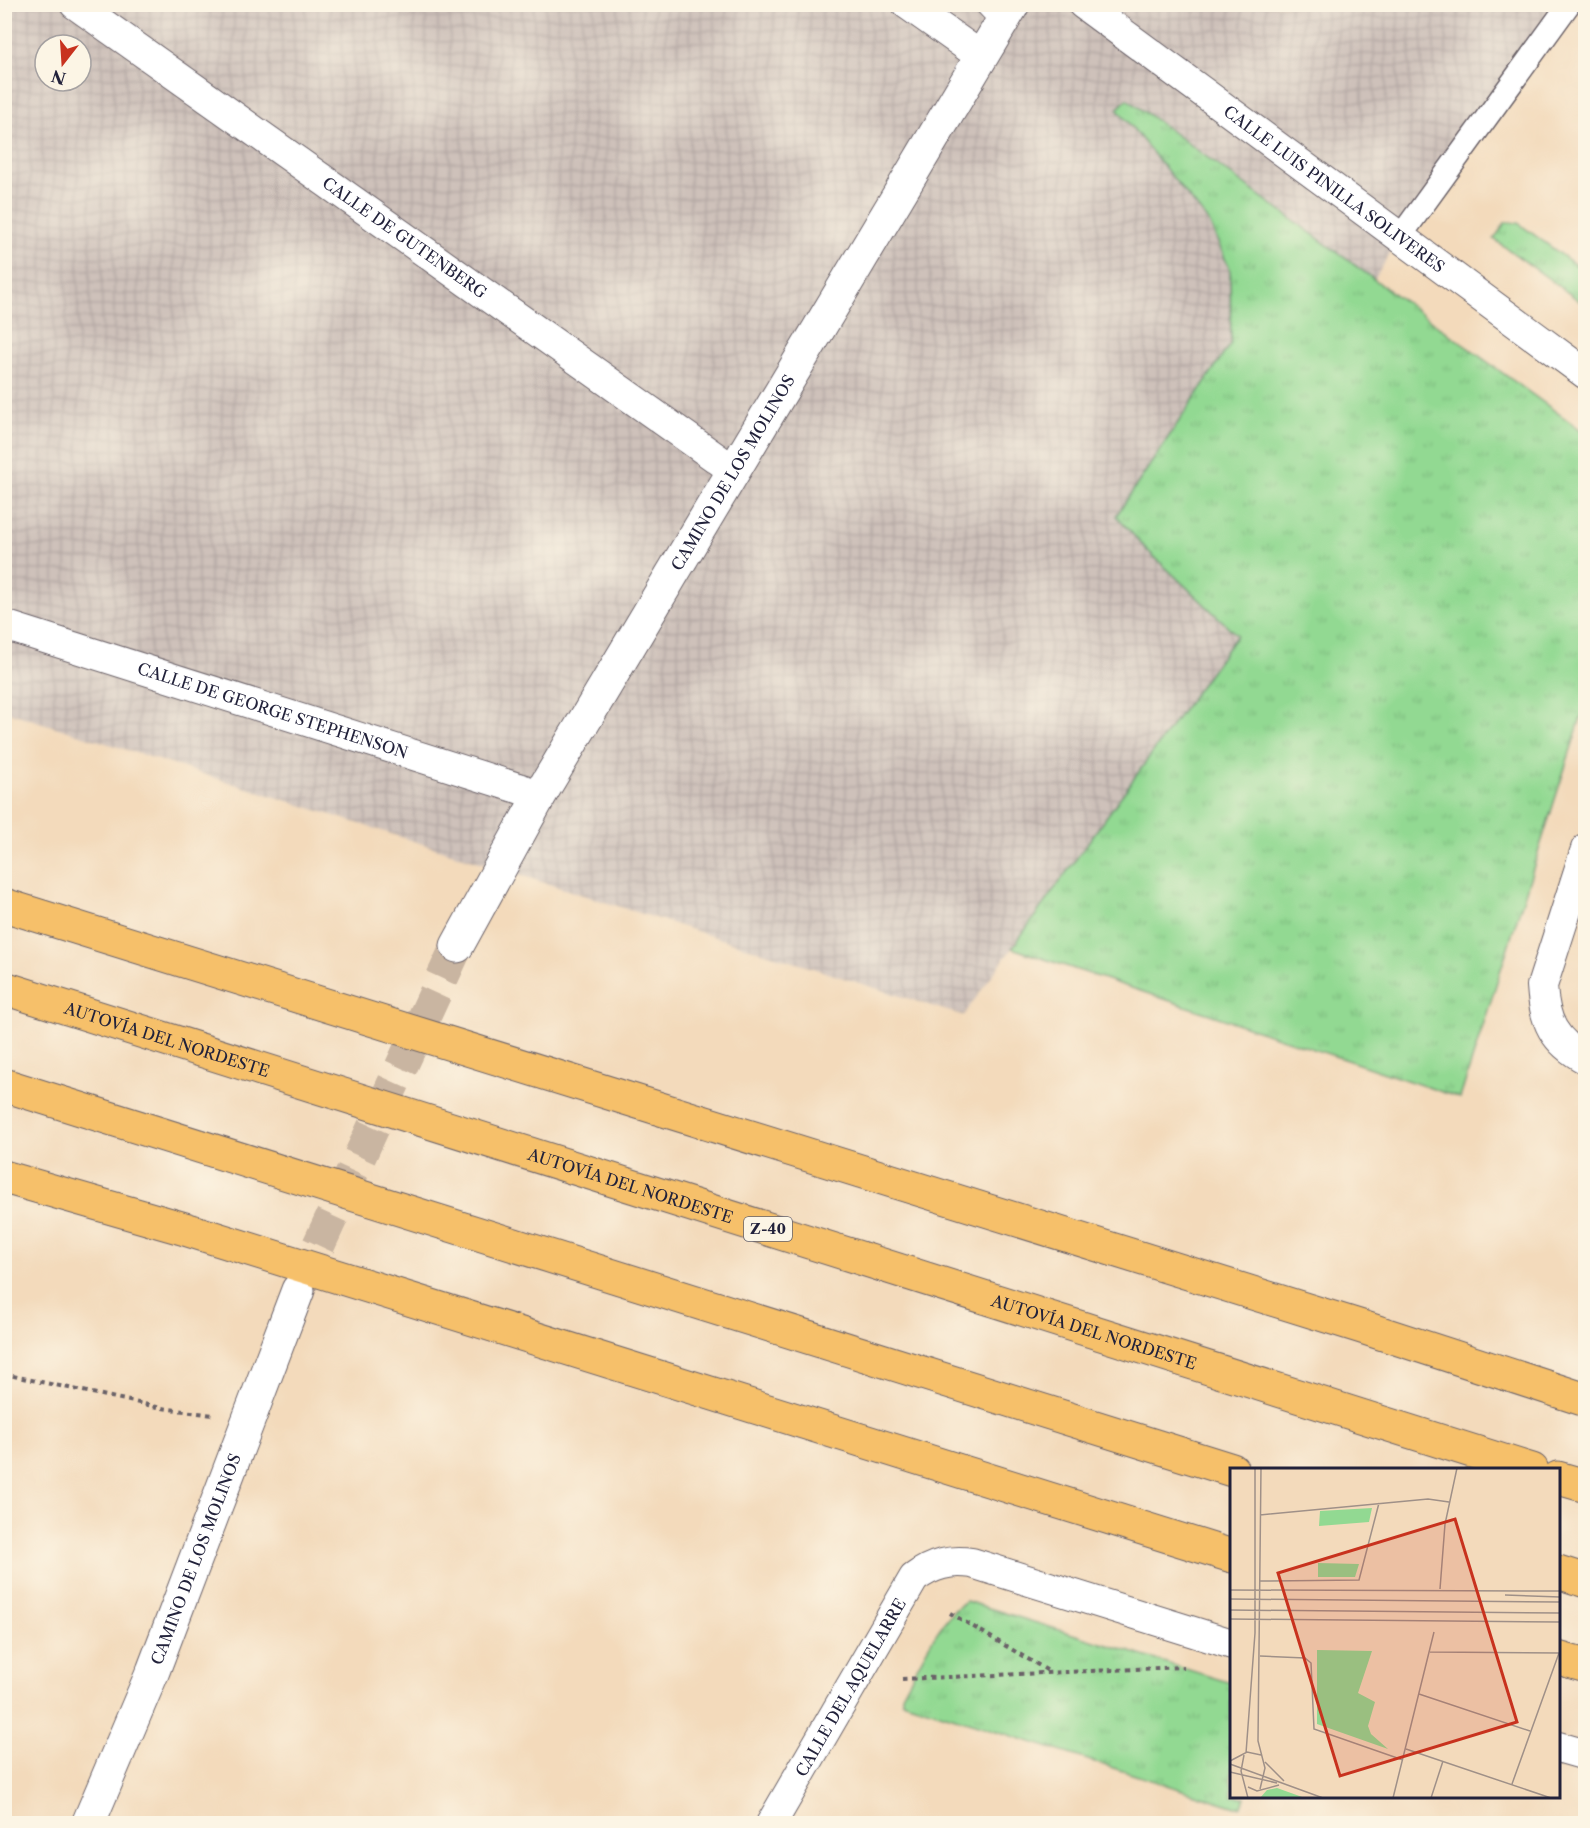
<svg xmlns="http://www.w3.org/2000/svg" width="1590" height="1828" font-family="'Libre Caslon Text',serif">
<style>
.industrial{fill:url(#industrial-grid);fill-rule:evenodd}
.grass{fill:url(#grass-tufts);stroke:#5a7e66;stroke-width:1.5}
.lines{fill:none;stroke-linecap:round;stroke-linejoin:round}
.tertiary-tunnel{stroke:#c9b5a1;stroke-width:33;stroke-dasharray:33 16;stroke-linecap:butt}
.service-casing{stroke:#6b6268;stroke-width:17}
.pedestrian-casing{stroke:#6b6268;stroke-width:25}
.minor-casing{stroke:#6b6268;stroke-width:32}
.tertiary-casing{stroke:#6b6268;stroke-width:35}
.motorway-casing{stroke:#6b6268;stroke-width:35}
.path{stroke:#6b6268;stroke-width:4;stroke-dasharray:4.5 4.5;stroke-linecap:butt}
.service{stroke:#fff;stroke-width:15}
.pedestrian{stroke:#fff;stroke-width:22}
.minor{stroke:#fff;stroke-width:30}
.tertiary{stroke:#fff;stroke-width:33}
.motorway{stroke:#f6c06b;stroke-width:33}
.labels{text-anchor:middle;stroke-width:5;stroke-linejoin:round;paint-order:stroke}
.shield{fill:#fcf5e5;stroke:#63616e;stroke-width:1.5}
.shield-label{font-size:15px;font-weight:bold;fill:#22223b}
.street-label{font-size:16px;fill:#22223b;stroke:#fcf5e5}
.inset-road{fill:none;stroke:#9f9088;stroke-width:1.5}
.view{fill:#c8321e;fill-opacity:0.15;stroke:#c8321e;stroke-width:3}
.inset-edge{fill:none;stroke:#22223b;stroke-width:3}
</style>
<defs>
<pattern id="industrial-grid" width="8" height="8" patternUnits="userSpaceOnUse" patternTransform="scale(1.5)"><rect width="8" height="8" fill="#cec1ba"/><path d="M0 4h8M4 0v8" fill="none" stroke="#b1a6a1"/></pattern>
<pattern id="grass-tufts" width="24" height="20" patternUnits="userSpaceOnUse" patternTransform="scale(1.5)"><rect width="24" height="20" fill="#92d992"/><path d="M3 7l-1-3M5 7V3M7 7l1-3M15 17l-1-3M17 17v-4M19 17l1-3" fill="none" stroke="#7eba7f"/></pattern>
</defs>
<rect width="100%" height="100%" fill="#fcf5e5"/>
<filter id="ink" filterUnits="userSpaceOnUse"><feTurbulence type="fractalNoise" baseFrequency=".0167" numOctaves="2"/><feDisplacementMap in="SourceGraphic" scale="12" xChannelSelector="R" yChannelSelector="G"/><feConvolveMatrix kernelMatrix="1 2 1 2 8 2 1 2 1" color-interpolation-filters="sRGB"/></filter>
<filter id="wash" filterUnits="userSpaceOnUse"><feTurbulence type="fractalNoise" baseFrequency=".008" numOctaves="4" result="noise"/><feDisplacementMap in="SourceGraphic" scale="24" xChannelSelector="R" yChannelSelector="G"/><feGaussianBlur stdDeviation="1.35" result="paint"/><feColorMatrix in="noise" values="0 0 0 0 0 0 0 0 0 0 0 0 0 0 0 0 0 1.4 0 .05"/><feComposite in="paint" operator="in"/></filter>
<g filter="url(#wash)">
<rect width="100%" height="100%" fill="#f3dabb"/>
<path class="industrial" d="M5 5H1569L1400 237 1374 280 1148 550 1237 635 963 1016 5 711ZM45 45H81V81H45Z"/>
<path class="grass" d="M1127 99 1585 433V705L1460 1098 1012 948 1237 635 1147 550 1116 516 1231 343 1230 270 1209 222 1117 109Z
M1509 222 1518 223 1585 272V305L1494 239 1505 223Z
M966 1601 1231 1683 1232 1796 1245 1797 1242 1806 1236 1807 902 1701V1695C918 1667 939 1618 966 1601Z"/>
</g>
<g filter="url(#ink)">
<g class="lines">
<path class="tertiary-tunnel" d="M298 1290 457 946"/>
<g class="service-casing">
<path id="service" d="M981 4 1001 25"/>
</g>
<g class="pedestrian-casing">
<path id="pedestrian" d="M1400 237 1569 4"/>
</g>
<g class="minor-casing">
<g id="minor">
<path id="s1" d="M75 4 733 470"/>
<path d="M907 4 982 57"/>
<path id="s2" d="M1083 4 1586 374"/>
<path id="s3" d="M4 625 540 795"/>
<path d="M1586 849 1542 986C1544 1021 1554 1042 1586 1059"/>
<path d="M1558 1747 1586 1755"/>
<path id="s4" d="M771 1824 914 1578C933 1564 950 1560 972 1563L1232 1644"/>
</g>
</g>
<g class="tertiary-casing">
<g id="tertiary">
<path id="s5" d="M457 946 540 795 1013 4"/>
<path id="s6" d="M88 1824 153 1671 298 1290"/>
</g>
</g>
<g class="motorway-casing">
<g id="motorway">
<path d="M4 905 1362 1327 1586 1400"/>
<path id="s7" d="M4 988 1532 1470"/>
<path d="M4 1085 1232 1470"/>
<path d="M4 1177 185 1229 1232 1556"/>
<path d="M1558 1478 1586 1486"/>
<path d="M1558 1572 1586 1581"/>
<path d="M1558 1658 1586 1666"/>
</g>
</g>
<path class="path" d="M4 1374 162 1408 213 1415
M950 1613 1050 1672
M902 1679 1184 1667"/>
<use href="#service" class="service"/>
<use href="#pedestrian" class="pedestrian"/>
<use href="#minor" class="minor"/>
<use href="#tertiary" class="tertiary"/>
<use href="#motorway" class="motorway"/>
</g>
</g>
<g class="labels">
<rect class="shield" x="744" y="1217" width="48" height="24" rx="4.5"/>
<g class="shield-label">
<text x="768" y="1234">Z-40</text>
</g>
<g class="street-label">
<text dy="6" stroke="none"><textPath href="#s2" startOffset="312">CALLE LUIS PINILLA SOLIVERES</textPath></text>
<text dy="6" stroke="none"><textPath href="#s1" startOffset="404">CALLE DE GUTENBERG</textPath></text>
<text dy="6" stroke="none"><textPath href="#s5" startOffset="548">CAMINO DE LOS MOLINOS</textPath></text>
<text dy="6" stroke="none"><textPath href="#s3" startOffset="282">CALLE DE GEORGE STEPHENSON</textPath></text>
<text dy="6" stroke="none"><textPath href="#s7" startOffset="171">AUTOVÍA DEL NORDESTE</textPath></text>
<text dy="6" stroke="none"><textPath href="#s7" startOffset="657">AUTOVÍA DEL NORDESTE</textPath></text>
<text dy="6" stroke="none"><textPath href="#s7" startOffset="1143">AUTOVÍA DEL NORDESTE</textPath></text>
<text dy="6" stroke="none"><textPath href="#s6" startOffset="286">CAMINO DE LOS MOLINOS</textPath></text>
<text dy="6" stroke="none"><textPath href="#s4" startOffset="158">CALLE DEL AQUELARRE</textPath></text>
</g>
</g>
<g transform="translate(1230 1468)">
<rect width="330" height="330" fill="#f3dabb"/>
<path d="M142 40 139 54 89 58 90 43ZM88 95 129 96 125 109H88ZM87 182 142 183 128 225 145 234 138 258 141 266 158 281 87 256ZM47 320 75 330H30L37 322Z" fill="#92d992"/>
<path class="inset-road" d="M30 47 198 31 219 34M30 113 129 112 149 35M210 121 215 56 227 0M0 122 330 123M275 127 330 129M0 131 330 134M0 142 330 145M0 151 330 154M200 184 329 185M30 188 75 190 81 195 84 261 173 292M189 226 300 263M176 281 321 330M16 285 25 165V0M14 287 11 303 18 330M0 293 17 284 31 287M35 294 54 313M0 296 93 330M0 304 47 315M282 316 329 185M18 319 27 323 49 317M30 321 35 300 28 273 31 0M163 330 204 164M201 330 213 293"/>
<path class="view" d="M225 51 287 254 110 308 48 105Z"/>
<rect width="330" height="330" class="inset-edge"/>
</g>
<rect width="1590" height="1828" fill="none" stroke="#fcf5e5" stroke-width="24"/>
<g transform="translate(63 63) rotate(197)"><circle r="28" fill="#fcf5e5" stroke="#a5a1a1" stroke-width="1.5"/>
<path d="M0-4.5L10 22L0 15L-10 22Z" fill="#c8321e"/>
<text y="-9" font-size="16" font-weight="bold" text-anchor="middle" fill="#22223b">N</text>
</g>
</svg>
